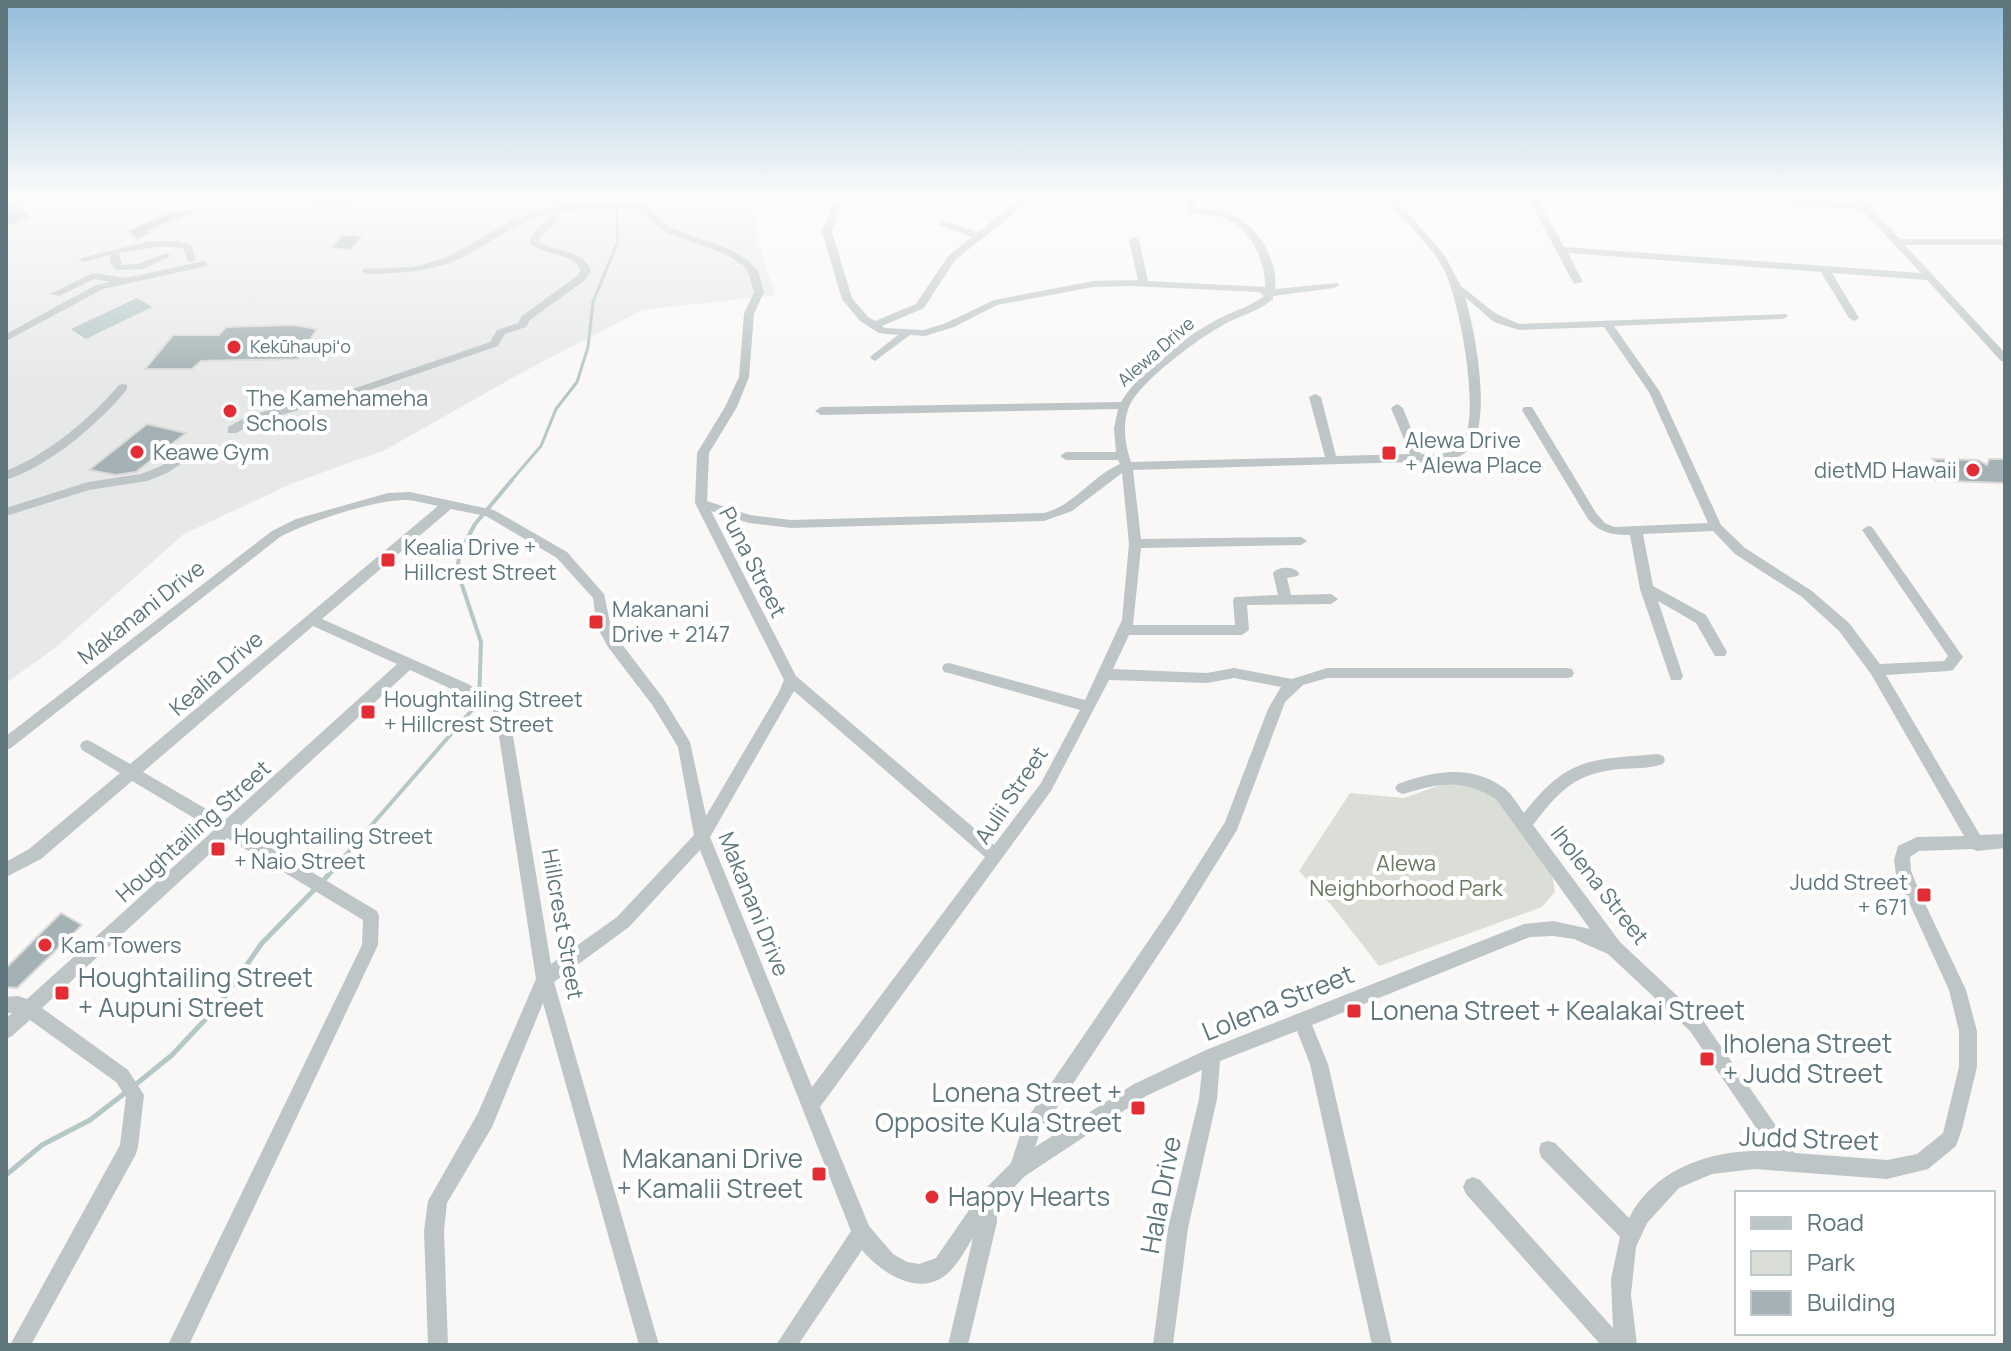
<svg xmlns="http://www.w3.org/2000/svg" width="2011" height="1351" font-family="Manrope,sans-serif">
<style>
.built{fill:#e7e8e8}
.green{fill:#dbded6}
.water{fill:#b5c7c7}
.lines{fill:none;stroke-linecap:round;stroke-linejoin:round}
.stream-far2{stroke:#b5c7c7;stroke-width:3}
.stream-far1{stroke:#b5c7c7;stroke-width:4}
.stream{stroke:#b5c7c7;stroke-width:5}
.building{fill:#a4b2b5;stroke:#dbdad9;stroke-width:2}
.minor{fill:#bdc5c7;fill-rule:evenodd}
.poi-dot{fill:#e32d34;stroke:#fff;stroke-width:3}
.labels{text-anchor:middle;stroke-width:8;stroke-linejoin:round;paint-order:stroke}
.far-poi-label{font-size:18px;fill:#5f777c;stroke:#fff;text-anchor:start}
.far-street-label{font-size:18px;fill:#5f777c;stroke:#fff}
.poi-label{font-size:22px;fill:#5f777c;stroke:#fff;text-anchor:start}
.street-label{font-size:22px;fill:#5f777c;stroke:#fff}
.park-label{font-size:22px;fill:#6d7a63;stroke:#fff}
.near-poi-label{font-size:26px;fill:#5f777c;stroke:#fff;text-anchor:start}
.near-street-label{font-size:26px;fill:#5f777c;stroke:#fff}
</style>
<rect width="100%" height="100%" fill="#f9f8f7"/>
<path class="built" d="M6 196H750L759 245 775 295 642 310 521 373 385 450 293 483 184 534 55 648 6 683Z"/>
<path class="green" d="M312 204 389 207 381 217 300 214Z
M1460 778 1492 789 1552 874 1555 892 1542 907 1379 966 1332 906 1299 871 1350 793 1404 798Z"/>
<path class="water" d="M137 298 152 307 86 339 71 329Z"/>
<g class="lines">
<path class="stream-far2" d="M1952 196H1956
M1989 196 2005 199
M510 482 541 446 556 409 577 382 588 347 593 302 618 241 616 207 602 196"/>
<path class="stream-far1" d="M343 858 479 702 481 642 457 570 460 552 475 524 512 480"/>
<path class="stream" d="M321 883 345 856
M135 1085 172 1055 218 1006 262 943 315 889
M6 1175 42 1145 90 1120 125 1093"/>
</g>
<path class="building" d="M6 198 32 217 6 227Z
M191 210 192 213 148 231 151 233 137 240 127 231 167 213Z
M343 235 363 236 350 250 330 248Z
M293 325 317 329 298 359 201 361 192 369H145L173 335H219L226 327Z
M147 424 186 433 136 472 116 475 89 470Z
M1933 459 1978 460 1987 465 1989 459H2005V483L1914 480V471H1943Z
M61 913 82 925 17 988 6 987V968Z"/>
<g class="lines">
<path class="minor" d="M836 196H845L832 232 852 298 868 317 875 321 916 304 948 256 972 237 939 225V221H945L978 232 1025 196H1036L955 260 924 308 882 326 885 328 924 330 946 323 994 300 1093 281 1138 280 1129 240 1134 237 1139 240 1148 281 1265 287C1266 263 1251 229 1227 219 1216 214 1202 216 1190 212L1183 196H1191L1197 208C1209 212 1222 209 1234 215 1258 226 1279 263 1275 289L1338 283 1339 285 1334 288 1273 296V299C1258 312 1239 316 1223 325 1198 339 1140 381 1129 407 1122 424 1125 445 1131 462L1325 457 1309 397 1315 394 1321 397 1336 456 1410 454 1391 408 1397 404 1403 408 1421 454C1436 454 1452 456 1462 443 1482 418 1459 296 1443 268 1429 241 1402 221 1385 196H1394L1445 256 1461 286 1495 313 1519 324 1787 314 1788 316 1783 319 1614 326 1660 392 1721 525 1745 548 1812 591 1849 623 1880 664 1944 661 1948 656 1862 530 1868 526 1872 527 1963 657 1953 670 1948 671 1886 675 1980 835 2005 834V848L1977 851 1972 849 1919 851 1910 857 1911 871 1920 893 1966 990 1977 1031V1067L1962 1129 1956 1146 1928 1169 1887 1179 1755 1169 1712 1174 1679 1188 1647 1223 1636 1247 1631 1295 1637 1345H1601L1466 1194 1463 1187 1466 1180 1473 1177 1480 1180 1613 1328 1611 1279 1620 1237 1541 1157 1539 1150 1541 1143 1548 1141 1555 1143 1629 1218C1655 1166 1717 1148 1772 1151L1690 1031 1608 954 1574 939 1553 936 1530 937 1312 1025 1328 1064 1392 1345H1372L1310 1064 1297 1031 1220 1061 1217 1099 1188 1228 1173 1345H1153L1168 1228 1199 1099 1202 1070 1146 1096 1025 1176 997 1205V1222L968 1345H948L973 1238C966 1248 960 1261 951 1270 923 1300 883 1275 862 1250L798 1345H776L851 1231 700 850 629 927 554 982 659 1345H639L543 1003 492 1127 447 1203 444 1231 448 1345H428L424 1231 428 1201 478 1113 536 979 499 736 493 711 456 691 410 670 238 828 377 911 379 916 378 945 189 1345H168L362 945 363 920 227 838 42 1008 128 1070 144 1095 138 1147 136 1154 31 1345H10L120 1145 126 1097 116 1082 30 1020 12 1036 6 1039V1018L12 1013H6V997L18 996 27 999 214 830 132 781 41 859 6 877V862L29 849 120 773 82 750 80 746 82 742 87 740 92 742 130 764 438 506C428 504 418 501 407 500 376 499 308 522 280 537L11 748 6 750V736L272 531 296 519 388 493 410 492 494 510 567 552 604 594 611 627 618 639 663 698 690 742 706 816 779 692 784 680 695 503 697 453 725 407 739 377 744 314 754 292 748 272 744 266 725 254 665 232 638 209 625 208 561 212 556 222 540 237V242C557 253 582 249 591 270L585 280 530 320 526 327 505 334 498 346 355 395 258 421 236 433H228V427L250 415 347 391 490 342 497 330 518 323 522 316 577 276 581 270C572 252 545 257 530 243 530 229 546 225 551 213 514 221 487 248 452 262 422 273 398 273 367 274L362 271 364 269 415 267 448 257 512 220 532 212 558 206 625 202 644 205 671 228 731 250 750 262 758 271 764 292 754 314 749 377 737 407 709 453 707 501 750 515 791 520 1044 513C1075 505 1092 476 1120 464L1118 460H1066L1060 456 1066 452H1116L1114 428 1118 409 821 415 815 411 821 407 1121 402C1140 371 1186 336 1218 319 1233 311 1250 307 1264 296L1259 292 1131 286 1093 287 997 305 954 327 925 336 910 335 875 361 870 358 871 356 898 335 879 333 860 321 842 299 822 232ZM1465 297 1494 322 1519 330 1604 327 1649 392 1708 523 1614 527 1605 523 1596 513 1532 407H1524L1522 410 1588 519C1600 533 1612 535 1630 535L1640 589 1671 680H1681L1683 676 1658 601 1696 623 1715 656H1725L1727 652 1706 615 1653 586 1643 534 1713 531 1735 554 1802 597 1839 631 1871 674 1964 836 1917 837 1898 846 1894 860 1896 874 1949 990 1959 1031V1067L1943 1133 1917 1154 1887 1160 1795 1153 1702 1019 1620 942 1533 825C1559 791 1574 774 1619 769 1634 768 1649 769 1663 764L1665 760 1663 756 1658 754C1590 760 1569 756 1524 813 1518 805 1512 794 1504 788 1471 764 1433 771 1398 784L1395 788 1398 792 1403 794C1441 783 1460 778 1496 799L1590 929 1553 921 1524 924 1206 1050 1134 1084 1035 1147 1039 1135 1180 922 1237 830 1285 702 1303 685 1327 678H1567L1572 677 1574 673 1572 669 1567 668H1327L1292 679 1234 668 1207 673 1113 669 1129 635H1242L1249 630 1247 605 1331 604 1338 599 1331 594 1291 595 1287 578 1298 576 1299 573C1294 566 1278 566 1273 573L1278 595 1235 597 1233 600 1235 625H1133L1141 548 1301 545 1307 541 1301 537 1141 539 1133 470 1413 462 1418 464C1433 457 1450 464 1465 453 1495 431 1475 329 1465 297ZM1122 473 1129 544 1122 620 1085 700 949 663 944 664 942 668 944 672 949 673 1080 710 1041 783 994 845 796 676 711 511 749 523 791 528 1044 521 1072 511ZM451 509 486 516 557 558 593 598 597 627 608 647 653 706 678 747 694 835 617 917 551 964 513 736 504 704 466 683 322 619ZM313 626 397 664 225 820 143 772ZM1234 678 1281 687 1268 709 1225 822 1168 912 1024 1123 1011 1163 980 1194 936 1258 919 1264 907 1262 893 1254 869 1226 820 1107 1051 791 1109 680 1207 683ZM794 691 985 857 812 1087 710 837Z
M1527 196H1536L1564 247 1921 273 1862 210 1718 199 1714 196H1753L1857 204 1850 196H1860L1900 239H2005V245H1905L2005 353V362L2001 361 1927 280 1832 273 1859 318 1854 321 1849 318 1821 272 1568 253 1583 282 1574 284Z
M150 241H177L191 245 196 260 188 262 184 249 164 246 119 253 122 265 138 264 166 253 171 256 143 269 117 270 110 264V255L83 262 78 259Z
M204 261 207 262V266L103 289 6 341V334L96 285 111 282 94 279 59 296 50 294 93 273 126 278Z
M123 384 127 385V389C99 424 49 466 6 480V471C48 454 90 419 119 385Z
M197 444 201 445V451L167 473 147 481 89 490 6 516V508L88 482 141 474 159 467Z"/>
</g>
<linearGradient id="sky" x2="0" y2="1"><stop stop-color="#93bcdb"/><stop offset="0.51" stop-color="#fcfcfb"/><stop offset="1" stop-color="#fcfcfb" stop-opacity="0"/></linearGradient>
<rect width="2011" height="385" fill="url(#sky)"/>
<g class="poi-dot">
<circle cx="234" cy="347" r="8"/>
<circle cx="230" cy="411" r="8"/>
<circle cx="137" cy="452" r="8"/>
<rect x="1381" y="445" width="16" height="16" rx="4"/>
<circle cx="1973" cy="470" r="8"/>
<rect x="380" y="552" width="16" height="16" rx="4"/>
<rect x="588" y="614" width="16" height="16" rx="4"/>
<rect x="360" y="704" width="16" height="16" rx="4"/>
<rect x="210" y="841" width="16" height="16" rx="4"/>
<rect x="1916" y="887" width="16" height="16" rx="4"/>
<circle cx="45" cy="945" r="8"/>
<rect x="54" y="985" width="16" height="16" rx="4"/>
<rect x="1346" y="1003" width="16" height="16" rx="4"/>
<rect x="1699" y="1051" width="16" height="16" rx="4"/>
<rect x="1130" y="1100" width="16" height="16" rx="4"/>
<rect x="811" y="1166" width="16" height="16" rx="4"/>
<circle cx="932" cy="1197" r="8"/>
</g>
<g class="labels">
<g class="far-poi-label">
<text x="250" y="353">Kekūhaupiʻo</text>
</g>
<g class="far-street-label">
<text transform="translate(1156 352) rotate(-41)" y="6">Alewa Drive</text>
</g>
<g class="poi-label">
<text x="246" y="406">The Kamehameha<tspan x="246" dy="25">Schools</tspan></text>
<text x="1405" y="448">Alewa Drive<tspan x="1405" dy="25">+ Alewa Place</tspan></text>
<text x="153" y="460">Keawe Gym</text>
<text x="1957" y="478" text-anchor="end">dietMD Hawaii</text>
<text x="404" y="555">Kealia Drive +<tspan x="404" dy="25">Hillcrest Street</tspan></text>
<text x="612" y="617">Makanani<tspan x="612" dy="25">Drive + 2147</tspan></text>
<text x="384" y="707">Houghtailing Street<tspan x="384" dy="25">+ Hillcrest Street</tspan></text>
<text x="234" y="844">Houghtailing Street<tspan x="234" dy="25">+ Naio Street</tspan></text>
<text x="1908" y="890" text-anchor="end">Judd Street<tspan x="1908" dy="25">+ 671</tspan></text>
<text x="61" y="953">Kam Towers</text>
</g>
<g class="street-label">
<text transform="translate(753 562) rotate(63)" y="8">Puna Street</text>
<text transform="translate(141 612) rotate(-38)" y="8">Makanani Drive</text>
<text transform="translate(216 673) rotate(-41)" y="8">Kealia Drive</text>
<text transform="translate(1011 795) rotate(-56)" y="8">Aulii Street</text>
<text transform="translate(193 831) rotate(-42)" y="8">Houghtailing Street</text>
<text transform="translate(1600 885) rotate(52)" y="8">Iholena Street</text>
<text transform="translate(754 904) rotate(68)" y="8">Makanani Drive</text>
<text transform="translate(563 924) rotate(80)" y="8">Hillcrest Street</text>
</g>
<g class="park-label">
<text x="1406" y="871">Alewa<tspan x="1406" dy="25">Neighborhood Park</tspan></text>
</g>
<g class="near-poi-label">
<text x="78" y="987">Houghtailing Street<tspan x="78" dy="30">+ Aupuni Street</tspan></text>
<text x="1370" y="1020">Lonena Street + Kealakai Street</text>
<text x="1723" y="1053">Iholena Street<tspan x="1723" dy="30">+ Judd Street</tspan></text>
<text x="1122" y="1102" text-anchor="end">Lonena Street +<tspan x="1122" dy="30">Opposite Kula Street</tspan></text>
<text x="803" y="1168" text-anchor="end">Makanani Drive<tspan x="803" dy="30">+ Kamalii Street</tspan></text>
<text x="948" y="1206">Happy Hearts</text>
</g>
<g class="near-street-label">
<text transform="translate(1278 1003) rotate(-22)" y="9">Lolena Street</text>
<text transform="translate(1809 1139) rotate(2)" y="9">Judd Street</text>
<text transform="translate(1161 1195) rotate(-79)" y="9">Hala Drive</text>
</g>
</g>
<rect width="2011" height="1351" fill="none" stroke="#5f777c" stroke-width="16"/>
<rect x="1735" y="1191" width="260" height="144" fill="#ffffff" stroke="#bfc9cb" stroke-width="2"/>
<rect x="1751" y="1217" width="40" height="12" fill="#bdc5c7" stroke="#bfc9cb" stroke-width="2"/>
<text x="1807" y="1231" font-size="24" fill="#5f777c">Road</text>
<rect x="1751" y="1251" width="40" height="24" fill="#dbded6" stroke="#bfc9cb" stroke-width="2"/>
<text x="1807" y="1271" font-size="24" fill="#5f777c">Park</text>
<rect x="1751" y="1291" width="40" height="24" fill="#a4b2b5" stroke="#bfc9cb" stroke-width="2"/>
<text x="1807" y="1311" font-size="24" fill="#5f777c">Building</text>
</svg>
